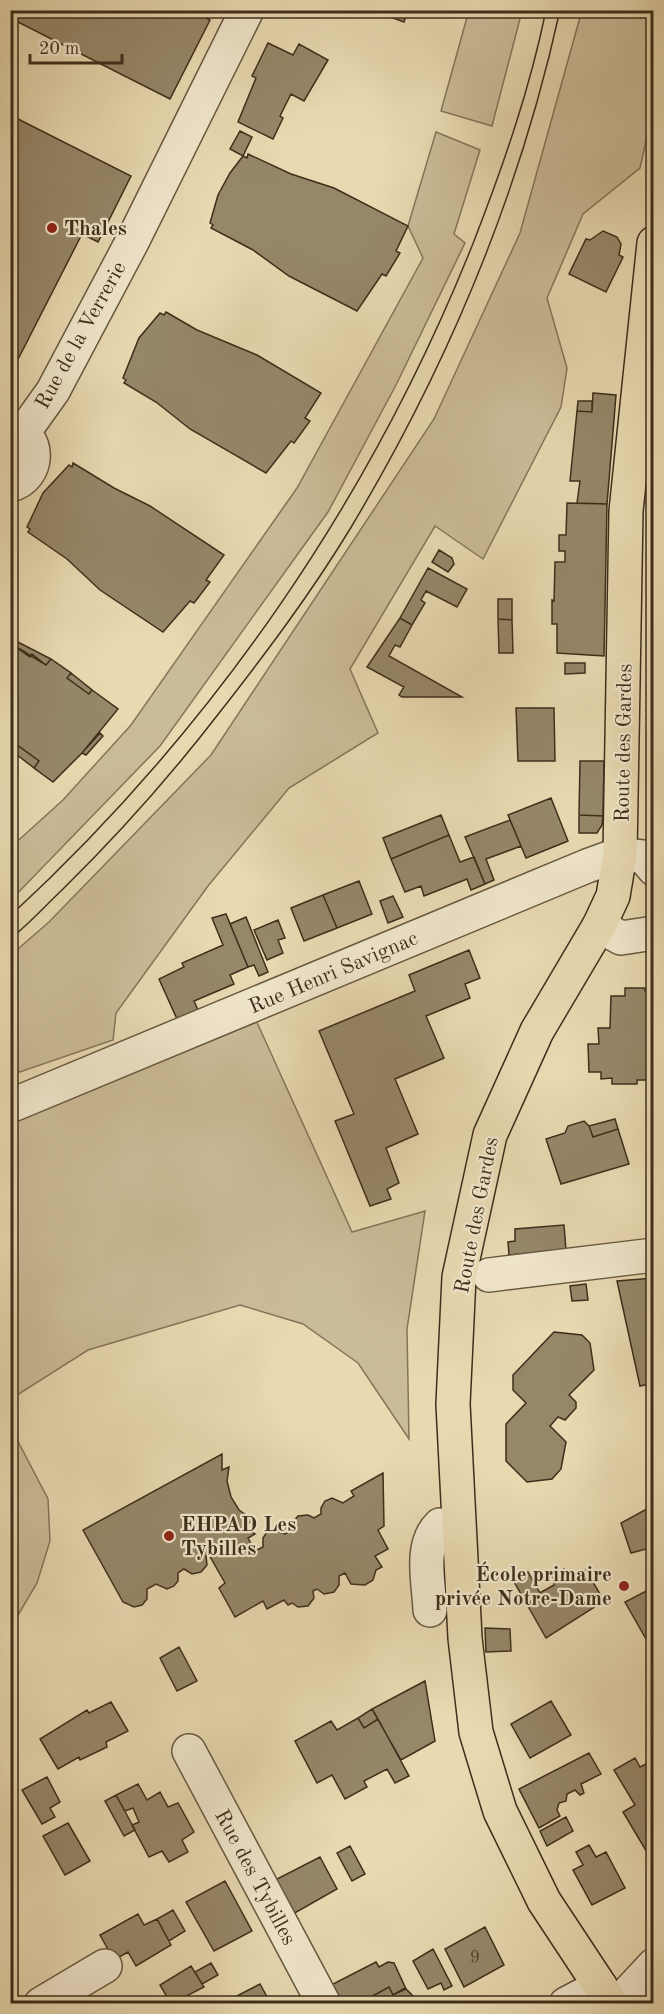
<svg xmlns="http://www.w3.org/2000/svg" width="664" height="2014" font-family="'Old Standard TT',serif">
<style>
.green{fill:#cbbc98;stroke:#84755a;stroke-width:1.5}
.building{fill:#968769;stroke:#3e2e1b;stroke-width:1.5}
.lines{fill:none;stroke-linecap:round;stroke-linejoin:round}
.minor-casing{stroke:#685940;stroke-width:36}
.major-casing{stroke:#3e2e1b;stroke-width:36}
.minor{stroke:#f0e6cc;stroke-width:33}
.major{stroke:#e8d9b1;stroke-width:33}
.tram{stroke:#3e2e1b;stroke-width:1.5}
.poi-dot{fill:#8f2418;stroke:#f0e6cc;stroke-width:2}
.labels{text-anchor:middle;stroke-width:4.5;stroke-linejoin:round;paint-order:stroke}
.number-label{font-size:18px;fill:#54442e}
.poi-label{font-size:21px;font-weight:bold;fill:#3e2e1b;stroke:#f0e6cc;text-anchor:start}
.street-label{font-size:21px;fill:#3e2e1b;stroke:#f0e6cc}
</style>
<rect width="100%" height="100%" fill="#e8d9b1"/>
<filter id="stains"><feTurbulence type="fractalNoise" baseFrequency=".00333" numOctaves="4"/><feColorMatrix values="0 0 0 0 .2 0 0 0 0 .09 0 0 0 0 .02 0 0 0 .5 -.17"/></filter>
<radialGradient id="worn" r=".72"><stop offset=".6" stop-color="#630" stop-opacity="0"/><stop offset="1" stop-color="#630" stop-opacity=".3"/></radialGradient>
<path class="green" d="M469 10 522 11 492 126 441 111Z
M582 10 653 11V109L640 168 583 214 547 298 567 368 561 407 483 559 435 526 350 669 378 733 289 788 208 886 116 1013 113 1040 11 1075V955L49 922 211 755 434 419 520 233Z
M436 132 480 150 454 234 465 243 396 385 328 512 160 746 11 900V847L63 800 131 725 297 488 423 258 408 226Z
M255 1018 352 1232 425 1211 407 1329 409 1439 358 1363 303 1324 240 1305 88 1350 11 1399V1121Z
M11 1428 48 1499 50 1541 37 1583 11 1627Z"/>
<path class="building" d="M10 10H192L210 20 170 99 10 18Z
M371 10H408L404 22Z
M268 43 293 55 299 44 328 60 304 101 291 94 280 116 283 118 273 139 238 122 256 78 252 76Z
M16 118 131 176 98 242 82 234 10 375V123Z
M240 131 252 137 243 156 230 149Z
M248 154 291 174 334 188 408 226 396 251 400 253 386 276 382 274 357 311 289 276 253 250 211 228 213 225 210 223 218 195 230 173 243 156 247 158Z
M603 231 617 237 621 244 619 255 623 257 606 292 569 274 586 239 590 240Z
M166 312 197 330 257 355 321 393 305 418 310 421 294 443 291 441 266 473 190 429 156 402 124 383 126 380 123 378 139 338 160 313 164 315Z
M593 393 616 395 607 504 577 503 580 481H570L577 411 592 412Z
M578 401H592V412L577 411Z
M73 463 114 488 150 506 224 555 206 580 210 582 194 603 190 601 163 632 100 590 67 559 28 532 30 529 27 527 43 493 69 465 72 467Z
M567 503 607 504 604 656 557 653V624H552V600L554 601 555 562H565V551H559V535H566Z
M439 550 452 558 454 564 448 572 432 562Z
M428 568 467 589 457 607 426 591 421 600 425 603 412 625 400 618Z
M498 599H512V620L498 619Z
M400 618 412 625 400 647 395 645 389 656 462 697H402L399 695 404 687 367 667Z
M498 619 512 620 513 653H499Z
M10 638 12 639 51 659 46 665 32 654 30 657 10 643Z
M10 643 46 665 51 659 71 673 67 678 89 694 92 690 118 709 82 753 53 782 34 768 39 761 17 745 10 750Z
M565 663H585V673L565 674Z
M71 673 92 690 89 694 67 678Z
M516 708H554L555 761H518Z
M100 733 103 736 86 755 82 753Z
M17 745 39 761 34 768 12 751Z
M580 761H604L603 816 579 815Z
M551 798 568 841 526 858 508 815Z
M441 815 449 835 391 859 383 838Z
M579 815 603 816 602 825 597 833H579Z
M510 820 521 846 486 859 494 880 485 884 465 837Z
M449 835 460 862 474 857 485 884 471 890 467 879 424 896 421 886 405 892 391 859Z
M359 881 372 914 337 928 323 895Z
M323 895 337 928 304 941 291 908Z
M393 896 403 917 388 923 380 901Z
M226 914 248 967 230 975 234 984 194 1001 198 1010 177 1019 159 979 184 967 182 963 223 945 212 918Z
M246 917 268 972 259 976 254 965 248 967 230 924Z
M278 920 285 938 278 940 283 953 267 960 254 930Z
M469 950 480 978 465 984 470 998 426 1016 444 1058 395 1079 418 1134 386 1148 399 1183 387 1189 391 1199 370 1206 335 1121 354 1114 319 1031 415 991 409 975Z
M625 988H645V991H654V1080H637V1084H612V1078L601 1079V1072H589L588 1044H599L598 1028H610L611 996H625Z
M615 1119 618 1129 593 1137 589 1126Z
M584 1121 589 1126 593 1137 618 1129 629 1164 561 1184 546 1139 565 1133 568 1126Z
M564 1225 566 1250 509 1255 508 1242 515 1241V1229Z
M654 1278V1383L640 1386 617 1281Z
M586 1284 588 1300 572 1301 570 1286Z
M554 1332 582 1335 590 1343 594 1370 569 1395 576 1402V1408L565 1420 558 1417 550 1426 566 1442 561 1469 552 1479 527 1482 506 1461V1424L526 1403 513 1390V1375Z
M222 1454V1470L229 1467 227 1481 231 1497 239 1510 253 1520 244 1527 255 1534 248 1538 255 1551 263 1547V1538L267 1532 274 1530 285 1534 293 1530V1522L298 1516 308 1515 314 1518 321 1514V1508L325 1501 332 1498 343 1503 354 1496 351 1491 383 1473 384 1526 378 1530 388 1549 375 1556 382 1567 376 1570 373 1580 365 1585 351 1584 345 1573 339 1576V1585L334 1592 324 1594 317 1589 313 1591 314 1598 308 1606 298 1607 292 1603 288 1605 284 1600 267 1609 263 1601 235 1617 219 1588 225 1583 209 1555 206 1556 207 1565 201 1572 192 1574 184 1569 178 1573V1581L174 1586 167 1589 156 1584 147 1589V1599L142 1605 134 1607 123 1602 83 1530Z
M654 1505V1547L631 1553 621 1523Z
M564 1569 573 1577 586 1570 604 1601 546 1638 525 1601 554 1585 553 1576Z
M528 1572 540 1593 525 1601 513 1580Z
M654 1587V1653L625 1602Z
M485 1628 510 1629 511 1651 486 1652Z
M179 1647 197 1681 177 1691 160 1658Z
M425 1681 435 1741 401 1760 372 1709Z
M551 1701 571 1735 530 1758 511 1724Z
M111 1702 128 1731 106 1742 107 1747 80 1760 79 1757 58 1769 40 1739 87 1710 89 1713Z
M372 1709 378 1719 364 1728 358 1718Z
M358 1718 364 1728 378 1719 409 1776 395 1783 387 1769 364 1781 367 1787 345 1799 332 1775 317 1783 295 1741 331 1721 337 1730Z
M589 1753 601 1774 581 1784 584 1793 580 1795 575 1790 567 1794 566 1801 559 1803 557 1810 560 1816 539 1828 519 1789Z
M635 1758 640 1767 654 1760V1864L623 1812 635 1805 614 1770Z
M47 1777 60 1802 50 1808 55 1817 42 1824 22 1790Z
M138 1784 147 1800 160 1792 168 1807 178 1803 194 1832 182 1840 188 1852 169 1862 162 1851 149 1857 132 1825 139 1822 133 1808 125 1811 116 1795Z
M116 1795 135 1830 124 1836 105 1801Z
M566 1817 573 1831 547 1846 540 1831Z
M68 1823 90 1861 65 1875 43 1836Z
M589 1845 596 1857 606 1852 625 1888 592 1905 573 1870 583 1865 576 1852Z
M350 1846 365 1874 352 1881 337 1853Z
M320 1857 337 1889 293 1914 275 1880Z
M225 1881 252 1931 214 1951 186 1902Z
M173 1910 185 1931 169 1941 157 1919Z
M138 1914 144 1925 157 1919 171 1945 136 1966 128 1952 114 1960 100 1935Z
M485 1927 504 1965 464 1987 445 1949Z
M433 1949 452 1986 444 1990 441 1983 428 1989 413 1961Z
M376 1962 379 1967 388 1962 394 1963 406 1989 393 1995 389 1987 358 2004H340L331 1985Z
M211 1963 218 1975 202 1984 195 1972Z
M191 1966 204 1987 171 2004 160 1985Z
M260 1984 271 2004H229L227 2001Z
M389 1987 393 1995 405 1988 418 2001 414 2004H358Z"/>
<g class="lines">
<g class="minor-casing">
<path id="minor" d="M10 428C42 434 40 478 10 485
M23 433 53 391 133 240 247 10
M599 926 621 938 654 933
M10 1106 587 866 620 854 644 857 654 869
M489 1275 654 1255
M430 1610C429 1583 419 1545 440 1525
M189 1751 324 2004
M41 2004 105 1966
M566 2004 600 1986
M615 2004 627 1994 654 1965"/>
</g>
<g class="major-casing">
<path id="major" d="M612 2004 544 1901 500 1811 476 1732 465 1638 453 1404 459 1277 490 1135 537 1031 599 926 613 896 620 854 626 511 654 243"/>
</g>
<use href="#minor" class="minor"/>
<use href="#major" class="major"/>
<path class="tram" d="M10 916C214 728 372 498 474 241 503 166 530 89 546 10
M10 939C29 924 45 906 62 890 118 835 168 779 216 717 263 657 310 595 350 529 446 369 520 193 560 10"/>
</g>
<g class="poi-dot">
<circle cx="52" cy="228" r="6"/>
<circle cx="169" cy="1536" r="6"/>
<circle cx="624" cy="1586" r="6"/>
</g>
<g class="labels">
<g class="number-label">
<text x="475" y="1963">9</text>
</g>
<g class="poi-label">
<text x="64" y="235">Thales</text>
<text x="181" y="1531">EHPAD Les<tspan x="181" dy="24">Tybilles</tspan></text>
<text x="612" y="1581" text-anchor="end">École primaire<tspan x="612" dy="24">privée Notre-Dame</tspan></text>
</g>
<g class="street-label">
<text transform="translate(80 335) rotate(-61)" y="7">Rue de la Verrerie</text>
<text transform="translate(623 743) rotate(-89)" y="7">Route des Gardes</text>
<text transform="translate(333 972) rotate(-23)" y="7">Rue Henri Savignac</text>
<text transform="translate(476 1215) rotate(-79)" y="7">Route des Gardes</text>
<text transform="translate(256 1877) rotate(62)" y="7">Rue des Tybilles</text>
</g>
</g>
<rect width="664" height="2014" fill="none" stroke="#e8d9b1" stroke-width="36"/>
<rect x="12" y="12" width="640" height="1990" fill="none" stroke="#3e2e1b" stroke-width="3"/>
<rect x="18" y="18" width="628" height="1978" fill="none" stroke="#3e2e1b" stroke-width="1.5"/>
<path d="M30 54v9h92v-9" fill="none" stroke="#3e2e1b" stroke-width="3"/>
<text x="39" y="54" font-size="18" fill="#3e2e1b" stroke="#f0e6cc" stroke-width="4.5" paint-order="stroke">20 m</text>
<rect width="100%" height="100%" filter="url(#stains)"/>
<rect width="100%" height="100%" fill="url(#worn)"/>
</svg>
